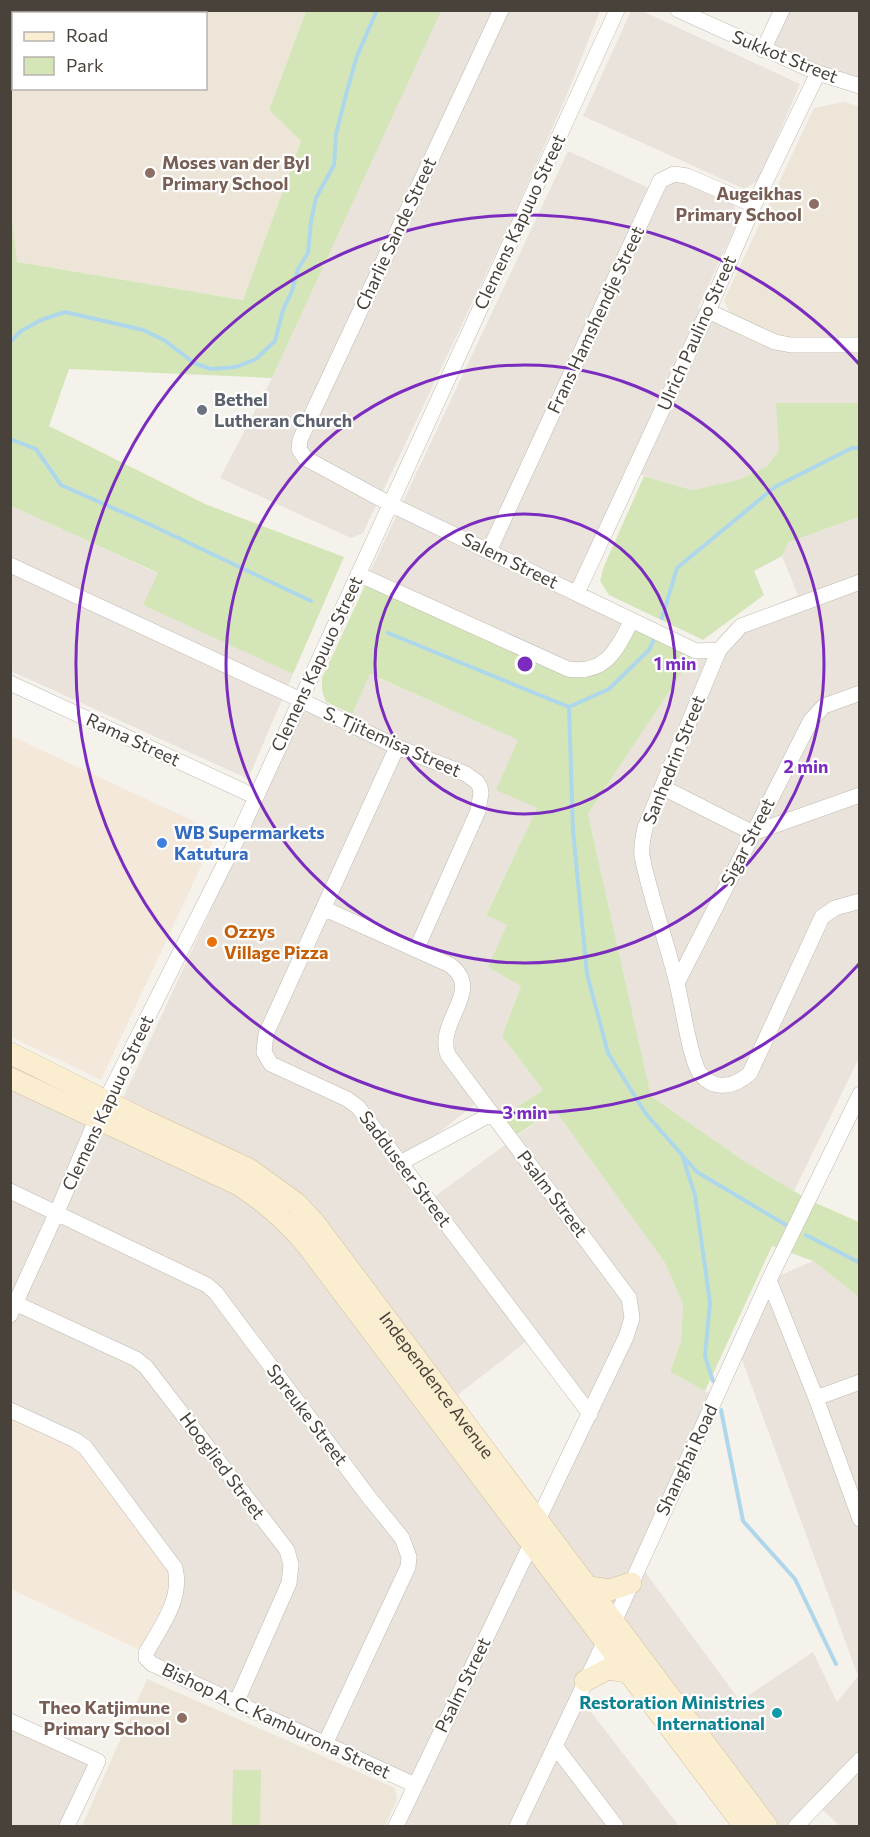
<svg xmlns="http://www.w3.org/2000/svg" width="870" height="1837" font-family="Commissioner,sans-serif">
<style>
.residential{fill:#e9e3db}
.commercial{fill:#f4e8da}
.education{fill:#ede5d7;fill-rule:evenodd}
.green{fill:#d4e6b8}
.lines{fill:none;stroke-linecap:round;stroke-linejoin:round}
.stream{stroke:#aed7ec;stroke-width:4}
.minor-casing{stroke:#c0b9af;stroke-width:16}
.secondary-casing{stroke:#d1c19f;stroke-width:22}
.minor{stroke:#fff;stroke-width:15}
.secondary{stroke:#fbeed0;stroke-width:21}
.ring{fill:none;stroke:#7b2cbf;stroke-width:3}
.education-dot{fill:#8d6e63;stroke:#fff;stroke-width:2}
.worship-dot{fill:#6b7280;stroke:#fff;stroke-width:2}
.shop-dot{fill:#3f7fe0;stroke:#fff;stroke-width:2}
.food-dot{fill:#e8710a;stroke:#fff;stroke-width:2}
.culture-dot{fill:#0f9aa8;stroke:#fff;stroke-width:2}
.labels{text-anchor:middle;stroke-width:4.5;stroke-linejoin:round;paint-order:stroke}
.street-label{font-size:18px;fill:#49423a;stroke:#fff}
.education-label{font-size:18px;font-weight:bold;fill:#785e54;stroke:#fff;text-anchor:end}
.worship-label{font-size:18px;font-weight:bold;fill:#5b616d;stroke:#fff;text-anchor:start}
.shop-label{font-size:18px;font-weight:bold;fill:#366cbe;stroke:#fff;text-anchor:start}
.food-label{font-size:18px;font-weight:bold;fill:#c56008;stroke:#fff;text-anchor:start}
.culture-label{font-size:18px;font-weight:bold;fill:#0d838f;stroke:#fff;text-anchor:end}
.centre{fill:#7b2cbf;stroke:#fff;stroke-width:3}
.ring-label{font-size:18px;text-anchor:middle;font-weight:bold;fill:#7b2cbf;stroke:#fff;stroke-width:4.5;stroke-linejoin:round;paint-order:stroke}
</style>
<rect width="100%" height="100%" fill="#f5f2ec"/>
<path class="residential" d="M440 11H600L566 97 513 217 363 533 351 538 220 478 272 378Z
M631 11H642L800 84 759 180 744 189 583 116Z
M782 11H859V86L763 50Z
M568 151 660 193 665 184 678 181 697 186 734 205 739 219 698 308 859 345V403L778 404 779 450 767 466 738 480 692 490 632 472 577 593 632 620 615 654 574 670 367 578Z
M11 506 159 574 144 605 293 674 248 779 11 671Z
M859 517V1058L794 1191 744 1161 651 1096 588 814 696 651 718 642 736 622 798 595 782 556 789 542Z
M369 674 518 740 537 808 486 914 507 925 521 986 502 1036 543 1090 496 1121 480 1100 402 1162 430 1200 550 1112 557 1113 665 1263 683 1304 681 1342 670 1372 716 1397 614 1622 538 1520 590 1414 532 1337 455 1397 341 1245 122 1100 304 710 345 729Z
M10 1078 274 1210 604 1641 578 1695 679 1826H396L415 1786 152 1664 11 1409Z
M813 1261 859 1297V1826H840L812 1800 787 1826H777L620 1618 643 1569 740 1701 813 1652 837 1702 858 1676 738 1349 769 1280Z
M11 1721 98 1761 67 1826H11Z"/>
<path class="commercial" d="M11 736 217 832 101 1080 11 1037Z
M10 1410 75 1440 177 1575 146 1653 11 1589Z"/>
<path class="education" d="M10 11H306L269 110 301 141 243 300 16 262 10 206ZM14 14H206V88H14Z
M844 102 859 106V341L789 340 730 313 724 300 814 108Z
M147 1679 395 1788 397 1800 385 1826H82Z"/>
<path class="green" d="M306 11H441L272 378 69 369 49 426 205 504 344 557 293 674 143 605 158 573 11 506 10 206 17 262 243 300 301 141 269 110Z
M776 403H859V517L789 542 782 556 754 571 764 595 703 640 609 595 600 581 604 566 644 476 692 490 738 480 767 466 779 450Z
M368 579 568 669 597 666 632 620 696 651 588 814 651 1096 744 1161 809 1200 859 1222V1297L813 1261 772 1246 705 1391 670 1372 681 1342 683 1304 665 1263 557 1113 550 1112 511 1139 496 1121 543 1090 502 1036 521 986 488 967 507 925 486 915 537 808 496 790 518 740 370 674 352 714 326 702 322 691V678Z
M233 1770H261L260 1826 232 1825Z"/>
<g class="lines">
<path class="stream" d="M10 342 21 331 41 320 65 312 143 330 164 340 194 363 211 369 236 367 256 359 275 341 283 310 292 291 298 269 308 253 311 221 316 198 334 165 336 134 347 91 357 56 377 10
M10 439 36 449 61 485 149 524 311 601
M662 618 677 568 775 487 852 448H860
M388 633 569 707 609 689 649 650 654 639
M569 707 573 831 587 974 608 1053 646 1114 697 1172 786 1225
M683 1158 695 1195 710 1303 705 1356 713 1381
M806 1235 860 1263
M721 1410 743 1521 795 1579 836 1664"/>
<g class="minor-casing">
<path id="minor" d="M501 10 311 416 300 440 299 449 305 458 390 504 696 651 719 650
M678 10 818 73 860 86
M763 50 782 10
M708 311 775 342 791 345H860
M489 551 660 181 674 174 687 176 754 205
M10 565 301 700 397 747 466 774 477 782 480 787 481 793 478 811 416 950
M358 574 568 669C607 675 617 648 632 620
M860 582 741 626 719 650 645 828C643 837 641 846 642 856 650 897 667 942 677 984 682 1003 690 1058 699 1072 713 1092 735 1087 750 1073L822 917 835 908 860 901
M577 593 708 311 754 205 818 73
M10 683 256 797
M397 747 266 1034 264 1052 271 1064 347 1099 358 1107 590 1414
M662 787 753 833 860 795
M325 909 450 965C485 991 435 1021 448 1055L629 1298 632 1318 626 1337 538 1520
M677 983 811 720 824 706 860 693
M402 1162 491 1114
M10 1191 207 1285 216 1293 368 1496 402 1538 409 1557 408 1567 325 1744
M769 1280 816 1398 860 1519
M15 1303 136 1359 146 1367 287 1550 291 1565 289 1583 236 1703
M10 1315 57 1212 97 1118 236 841 617 10
M816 1398 860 1382
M10 1410 75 1440 85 1447 175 1568C183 1599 160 1628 146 1653V1658L152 1664 415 1785
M10 1721 98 1761 67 1826
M555 1746 616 1826
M396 1826 531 1544
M517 1826 614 1622 769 1280 860 1094
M796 1826 860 1760"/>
</g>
<g class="secondary-casing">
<g id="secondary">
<path id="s1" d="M10 1053 144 1120 249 1169 296 1203 314 1222 767 1826"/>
<path d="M10 1078 239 1185C265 1202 286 1220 306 1244L744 1826"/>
<path d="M589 1587 610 1590 631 1583"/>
<path d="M585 1681 608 1669 628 1672"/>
</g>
</g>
<use href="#minor" class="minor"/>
<use href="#secondary" class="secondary"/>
</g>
<g class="ring">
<circle cx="525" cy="664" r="150"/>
<circle cx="525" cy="664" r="299"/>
<path d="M859 964A449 449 0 1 1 859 364"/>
</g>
<g class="education-dot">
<circle cx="150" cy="173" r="6"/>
<circle cx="814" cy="204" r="6"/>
<circle cx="182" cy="1718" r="6"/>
</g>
<circle class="worship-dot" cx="202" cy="410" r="6"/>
<circle class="shop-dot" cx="162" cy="843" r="6"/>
<circle class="food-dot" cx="212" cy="942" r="6"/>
<circle class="culture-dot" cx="777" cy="1713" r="6"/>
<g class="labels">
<g class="street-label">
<text transform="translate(785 57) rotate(22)" y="6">Sukkot Street</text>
<text transform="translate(520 222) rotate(-65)" y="6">Clemens Kapuuo Street</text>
<text transform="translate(396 234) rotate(-65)" y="6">Charlie Sande Street</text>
<text transform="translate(596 320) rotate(-65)" y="6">Frans Hamshendje Street</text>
<text transform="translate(697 333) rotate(-66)" y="6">Ulrich Paulino Street</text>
<text transform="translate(510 561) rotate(26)" y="6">Salem Street</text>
<text transform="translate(317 664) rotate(-65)" y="6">Clemens Kapuuo Street</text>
<text transform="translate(133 740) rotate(25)" y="6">Rama Street</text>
<text transform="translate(392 742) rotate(24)" y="6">S. Tjitemisa Street</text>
<text transform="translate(674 760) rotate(-68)" y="6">Sanhedrin Street</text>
<text transform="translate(748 842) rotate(-63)" y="6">Sigar Street</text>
<text transform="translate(108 1103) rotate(-65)" y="6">Clemens Kapuuo Street</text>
<text transform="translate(405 1169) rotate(53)" y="6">Sadduseer Street</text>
<text transform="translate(552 1194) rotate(53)" y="6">Psalm Street</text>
<text dy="6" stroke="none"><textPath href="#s1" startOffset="554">Independence Avenue</textPath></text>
<text transform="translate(307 1415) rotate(53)" y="6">Spreuke Street</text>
<text transform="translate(687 1460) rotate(-65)" y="6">Shanghai Road</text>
<text transform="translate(222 1466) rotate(53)" y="6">Hooglied Street</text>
<text transform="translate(463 1685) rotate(-64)" y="6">Psalm Street</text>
<text transform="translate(276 1721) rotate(25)" y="6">Bishop A. C. Kamburona Street</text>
</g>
<g class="education-label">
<text x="162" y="169" text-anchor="start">Moses van der Byl<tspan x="162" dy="21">Primary School</tspan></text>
<text x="802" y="200">Augeikhas<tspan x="802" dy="21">Primary School</tspan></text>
<text x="170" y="1714">Theo Katjimune<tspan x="170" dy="21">Primary School</tspan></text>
</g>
<g class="worship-label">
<text x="214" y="406">Bethel<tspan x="214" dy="21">Lutheran Church</tspan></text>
</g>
<g class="shop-label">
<text x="174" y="839">WB Supermarkets<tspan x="174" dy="21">Katutura</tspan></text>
</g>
<g class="food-label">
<text x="224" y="938">Ozzys<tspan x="224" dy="21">Village Pizza</tspan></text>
</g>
<g class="culture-label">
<text x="765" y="1709">Restoration Ministries<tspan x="765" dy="21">International</tspan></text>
</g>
</g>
<circle cx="525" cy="664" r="9" class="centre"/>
<g class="ring-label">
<text x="675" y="670">1 min</text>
<text x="806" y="773">2 min</text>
<text x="525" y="1119">3 min</text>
</g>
<rect width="870" height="1837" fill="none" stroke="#49423a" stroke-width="24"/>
<rect x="12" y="12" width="195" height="78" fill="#ffffff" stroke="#b6b3b0" stroke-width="1.5"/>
<rect x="24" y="32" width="30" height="9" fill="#fbeed0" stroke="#b6b3b0" stroke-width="1.5"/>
<text x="66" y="42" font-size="18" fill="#49423a">Road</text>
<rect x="24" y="57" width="30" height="18" fill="#d4e6b8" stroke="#b6b3b0" stroke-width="1.5"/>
<text x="66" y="72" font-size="18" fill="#49423a">Park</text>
</svg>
